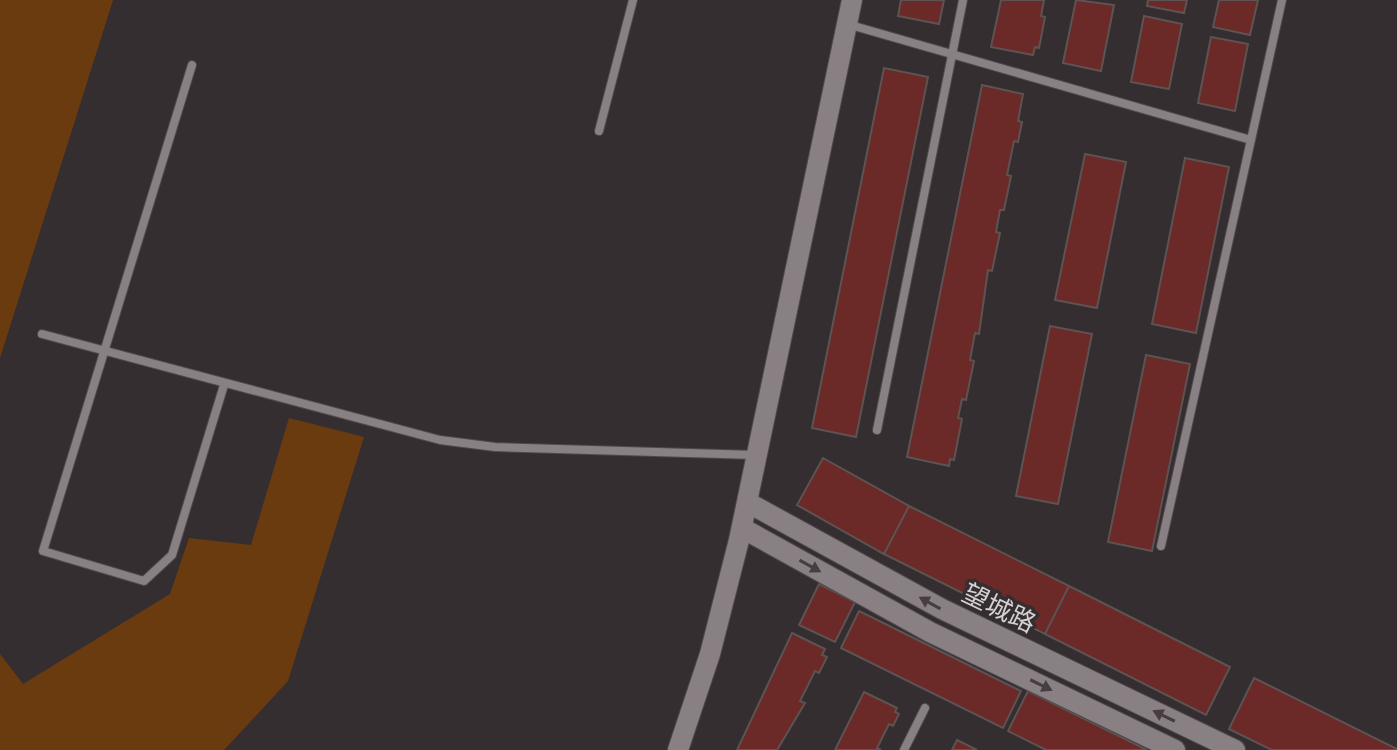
<svg xmlns="http://www.w3.org/2000/svg" width="1397" height="750" font-family="'Work Sans','Noto Sans SC',sans-serif">
<style>
.green{fill:#6b3b10}
.building{fill:#6b2928;stroke:#5c5352;stroke-width:2}
.lines{fill:none;stroke-linecap:round;stroke-linejoin:round}
.lane-casing{stroke:#514a4d;stroke-width:10}
.secondary-casing{stroke:#514a4d;stroke-width:22}
.lane{stroke:#898084;stroke-width:8}
.secondary{stroke:#898084;stroke-width:20}
.oneway{fill:#463e42}
.labels{text-anchor:middle;stroke-width:7;stroke-linejoin:round;paint-order:stroke}
.street-label{font-size:26px;fill:#d5d0d2;stroke:#352e31}
</style>
<rect width="100%" height="100%" fill="#352e31"/>
<path class="green" d="M0 0H113L0 358Z
M289 418 364 437 288 681 224 750H0V654L23 684 170 594 189 538 251 545Z"/>
<path class="building" d="M901 0H944L939 24 898 16Z
M1001 0H1044L1041 16 1045 17 1039 48 1035 47 1033 55 991 47Z
M1076 0 1114 5 1101 71 1063 63Z
M1148 0H1187L1184 13 1147 6Z
M1219 0H1258L1250 35 1213 27Z
M1144 16 1182 24 1169 89 1131 82Z
M1211 37 1248 44 1235 111 1198 103Z
M884 68 928 77 856 437 812 428Z
M982 85 1023 94 1018 121 1022 122 1018 142 1014 141 1007 175 1011 176 1004 210H1000L996 232 1000 233 992 271 988 270 979 334 975 333 970 360 974 361 966 400 962 399 958 418 962 419 954 460 950 459 949 466 907 457Z
M1085 154 1126 162 1097 308 1055 300Z
M1185 158 1229 167 1196 333 1152 324Z
M1050 326 1092 334 1058 504 1016 496Z
M1146 355 1190 364 1152 551 1108 542Z
M823 458 909 506 884 554 797 505Z
M909 506 1069 586 1045 634 884 554Z
M819 584 855 602 835 642 799 625Z
M1069 586 1230 667 1206 715 1045 634Z
M859 611 1021 691 1003 728 841 648Z
M792 633 825 649 822 655 827 657 819 673 815 671 800 701 805 703 777 750H737Z
M1254 678 1397 749V750H1272L1229 729Z
M1028 691 1147 750H1046L1008 731Z
M864 692 897 708 895 712 899 714 893 726 889 724 877 748 881 750H835Z
M957 740 977 750H952Z"/>
<g class="lines">
<g class="lane-casing">
<path id="lane" d="M847 24 1251 140
M192 65 43 551 144 581 172 555 224 385
M599 131 633 0
M42 334 440 440 495 447 755 455
M877 430 963 0
M1161 546 1282 0
M904 750 925 708"/>
</g>
<g class="secondary-casing">
<path id="secondary" d="M747 502 942 609 1235 750
M742 528 930 632 1175 750
M678 750 710 654 739 540 852 0"/>
</g>
<use href="#lane" class="lane"/>
<use href="#secondary" class="secondary"/>
</g>
<defs><path id="oneway-solid" d="M-6-.8H1V-3.2L6.5 0L1 3.2V.8H-6Z" transform="scale(2)"/></defs>
<g class="oneway">
<use href="#oneway-solid" transform="translate(810 566) rotate(29)"/>
<use href="#oneway-solid" transform="translate(930 603) rotate(-151)"/>
<use href="#oneway-solid" transform="translate(1041 685) rotate(26)"/>
<use href="#oneway-solid" transform="translate(1164 716) rotate(-154)"/>
</g>
<g class="labels">
<g class="street-label">
<text transform="translate(999 608) rotate(26)" y="9">望城路</text>
</g>
</g>
</svg>
